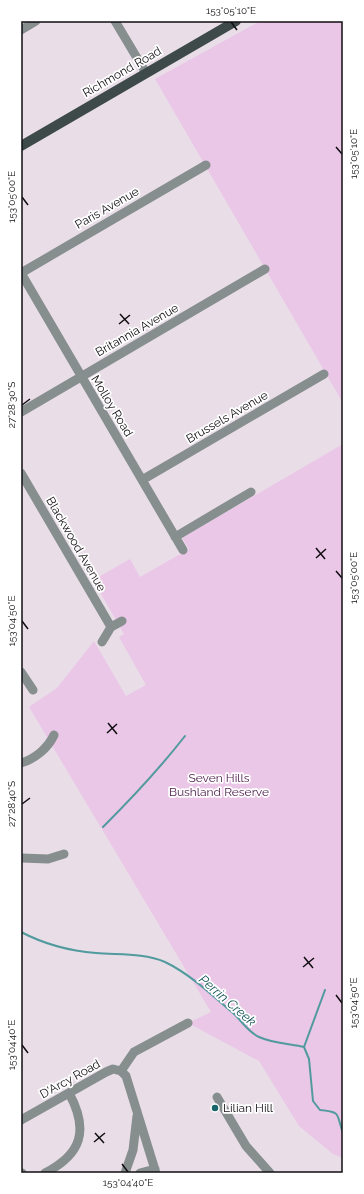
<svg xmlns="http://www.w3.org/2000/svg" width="364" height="1194" font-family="Raleway,sans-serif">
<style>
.green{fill:#eac6e7}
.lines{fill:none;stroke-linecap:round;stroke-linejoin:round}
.stream{stroke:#519a9e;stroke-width:2}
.minor{stroke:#878e8e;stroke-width:9}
.major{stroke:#3e4a4a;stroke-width:10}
.ticks{fill:none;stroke:#110e11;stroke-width:1.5}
.poi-dot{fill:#18666b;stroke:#fff;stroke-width:1.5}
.labels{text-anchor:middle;stroke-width:3.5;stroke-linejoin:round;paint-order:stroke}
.street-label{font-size:12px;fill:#110e11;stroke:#fff}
.park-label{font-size:12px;fill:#4b194a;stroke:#fff}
.poi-label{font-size:12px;fill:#110e11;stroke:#fff;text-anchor:start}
.water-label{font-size:13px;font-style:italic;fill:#115255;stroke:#fff}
.neatline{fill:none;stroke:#110e11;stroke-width:1.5}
.ticks-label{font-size:10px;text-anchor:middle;fill:#110e11}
</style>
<rect width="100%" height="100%" fill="#e9dee8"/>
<path class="green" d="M260 21H343V403L155 79Z
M343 444V1158L333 1154 299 1126 259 1061 188 1023 211 1012 29 707 57 688 94 641 126 696 146 685 119 637 124 634 93 580 130 559 140 577 189 549 182 538Z"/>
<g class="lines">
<path class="stream" d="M103 827C132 798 160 768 185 736
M21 932C44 944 70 951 96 953 119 955 144 953 165 962 190 974 212 995 233 1013 242 1021 248 1032 259 1037 272 1043 290 1044 304 1047L309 1059 313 1101 320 1110C342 1112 336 1114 343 1133
M304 1047 325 990"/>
<path class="minor" d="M115 21 146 73
M21 30 36 21
M21 412 265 269
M21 473 111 627
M142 480 324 374
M175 537 251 492
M183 550 21 273 206 165
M102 642 111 627 122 621
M21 672 33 690
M21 763C35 759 48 748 54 735
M21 858 48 859 64 854
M121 1071 126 1076 156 1173
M121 1071 134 1052 188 1023
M217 1097 246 1146 270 1173
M21 1120 106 1072 113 1069 121 1071
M21 1173H22
M45 1173C82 1154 89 1130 69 1093
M125 1173 133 1150 137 1116
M140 1173 155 1169"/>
<path class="major" d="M21 146 236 21"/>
</g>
<path class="ticks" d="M231 22 237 30M336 147 342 154M22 197 28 205M120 314 129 324M119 324 130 315M22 405 30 399M316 548 325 559M316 558 326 549M336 571 342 578M22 621 28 629M108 723 117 734M107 733 117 724M22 804 30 798M304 957 313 968M303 967 314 958M336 995 342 1003M22 1045 28 1053M95 1133 104 1143M94 1142 105 1133M122 1164 128 1172"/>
<circle class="poi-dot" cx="215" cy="1108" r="4"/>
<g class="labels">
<g class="street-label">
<text transform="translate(122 72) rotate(-30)" y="4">Richmond Road</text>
<text transform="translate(107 208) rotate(-30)" y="4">Paris Avenue</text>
<text transform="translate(137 330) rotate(-30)" y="4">Britannia Avenue</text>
<text transform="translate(112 406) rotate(59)" y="4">Molloy Road</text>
<text transform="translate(227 417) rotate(-30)" y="4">Brussels Avenue</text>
<text transform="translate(76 544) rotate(60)" y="4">Blackwood Avenue</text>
<text transform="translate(70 1079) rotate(-29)" y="4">D'Arcy Road</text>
</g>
<g class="park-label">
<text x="219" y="782">Seven Hills<tspan x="219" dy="14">Bushland Reserve</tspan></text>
</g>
<g class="poi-label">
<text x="223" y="1112">Lilian Hill</text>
</g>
<g class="water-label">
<text transform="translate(228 1000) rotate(41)" y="5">Perrin Creek</text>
</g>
</g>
<rect width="364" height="1194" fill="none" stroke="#ffffff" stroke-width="44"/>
<rect x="22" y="22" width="320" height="1150" class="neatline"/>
<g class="ticks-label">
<text x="231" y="14">153°05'10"E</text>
<text transform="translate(353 154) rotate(-90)" y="4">153°05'10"E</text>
<text transform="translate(11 197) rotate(-90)" y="4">153°05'00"E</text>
<text transform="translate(11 405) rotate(-90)" y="4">27°28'30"S</text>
<text transform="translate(353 578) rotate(-90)" y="4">153°05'00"E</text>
<text transform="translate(11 621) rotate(-90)" y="4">153°04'50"E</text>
<text transform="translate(11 804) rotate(-90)" y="4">27°28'40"S</text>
<text transform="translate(353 1003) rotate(-90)" y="4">153°04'50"E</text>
<text transform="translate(11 1045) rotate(-90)" y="4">153°04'40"E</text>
<text x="128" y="1186">153°04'40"E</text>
</g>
</svg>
